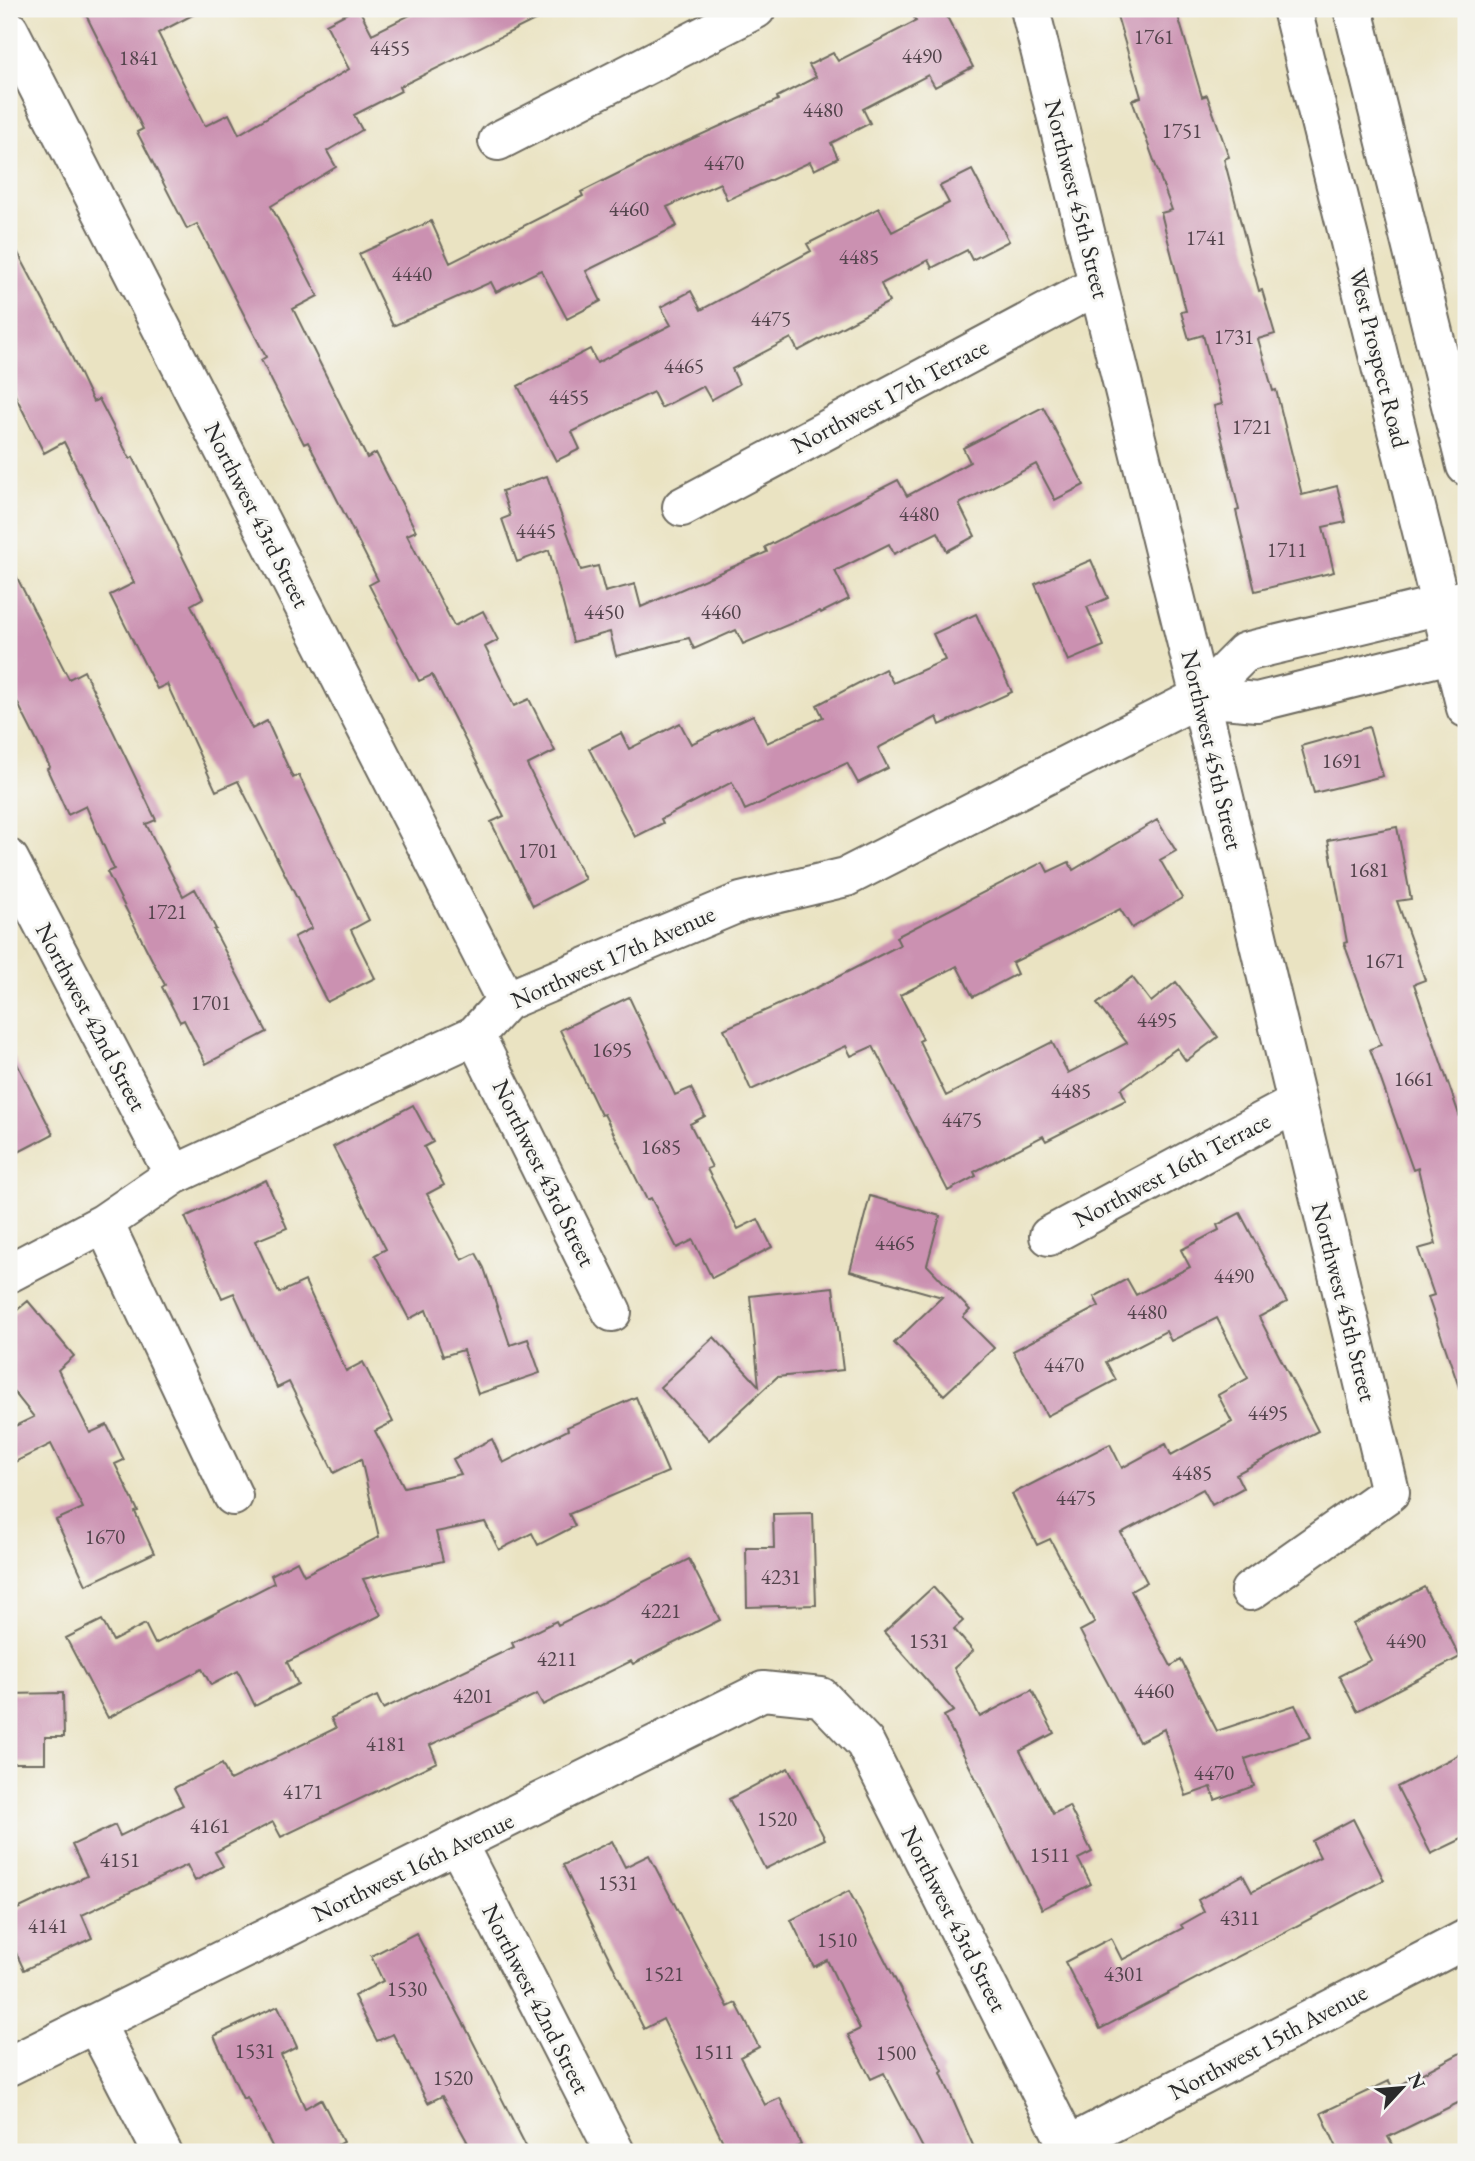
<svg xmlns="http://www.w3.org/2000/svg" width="1475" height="2161" font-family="'EB Garamond',serif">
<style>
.building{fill:#cb91b1}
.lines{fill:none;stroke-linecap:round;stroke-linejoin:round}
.minor-casing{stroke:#6e6b60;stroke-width:42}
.major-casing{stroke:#6e6b60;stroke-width:42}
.minor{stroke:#fff;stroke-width:38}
.major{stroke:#fff;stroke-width:38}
.labels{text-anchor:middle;stroke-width:6;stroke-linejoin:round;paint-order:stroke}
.number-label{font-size:21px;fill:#53444c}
.street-label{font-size:24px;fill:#2b2b2b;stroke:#f6f6f2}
</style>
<rect width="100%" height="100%" fill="#f6f6f2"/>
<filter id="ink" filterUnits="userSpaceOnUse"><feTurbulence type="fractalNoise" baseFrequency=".0143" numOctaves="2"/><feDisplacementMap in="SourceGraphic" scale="14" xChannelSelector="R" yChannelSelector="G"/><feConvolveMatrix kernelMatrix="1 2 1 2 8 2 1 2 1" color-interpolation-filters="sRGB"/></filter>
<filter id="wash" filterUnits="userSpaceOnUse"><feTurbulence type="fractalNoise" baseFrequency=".00686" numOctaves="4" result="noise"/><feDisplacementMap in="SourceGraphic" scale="28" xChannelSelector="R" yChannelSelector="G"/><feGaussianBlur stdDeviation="1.57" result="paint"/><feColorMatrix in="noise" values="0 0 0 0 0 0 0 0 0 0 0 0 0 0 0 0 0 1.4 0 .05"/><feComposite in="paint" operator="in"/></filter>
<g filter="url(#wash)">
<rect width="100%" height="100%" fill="#eae3c2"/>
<g id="blocks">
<path class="building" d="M83 9H204L158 33 205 126 229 114 239 134 349 69 326 24 355 9H359L372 34 422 9H557L399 87 401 91 354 115 362 130 327 151 336 167 271 206 318 296 293 309 367 458 376 453 416 531 407 535 454 626 483 611 498 640 485 647 514 706 529 699 555 751 527 765 585 879 533 906 491 822 504 816 432 675 419 681 369 585 378 580 308 442 304 444 261 360 266 357 197 224 187 229 137 132 143 129Z
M909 9H943L973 67 935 87 928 75 863 109 870 123 831 143 838 158 814 170 810 162 727 200 720 183 667 207 677 226 586 271 601 301 567 319 541 270 496 292 491 282 393 326 359 254 431 221 450 263 583 196 581 192 643 161 778 100 777 97 816 77 809 65 833 53 838 61 916 21Z
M1115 9H1176L1202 97 1207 95 1229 157 1224 159 1259 291 1262 290 1275 334 1258 339 1273 391 1276 390 1302 495 1337 486 1346 522 1323 527 1334 572 1255 591 1236 511 1239 510 1214 406 1222 404 1203 335 1189 339 1181 312 1186 311 1161 213 1172 210 1132 100 1141 97Z
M972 170 1009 241 972 260 967 250 932 268 928 260 881 284 889 302 798 351 791 338 732 369 739 384 711 400 703 386 661 408 653 392 572 432 580 449 556 461 518 386 590 349 597 363 671 325 661 307 691 291 701 310 811 251 807 244 879 208 892 232 949 203 940 186Z
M9 236 61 334 93 402 99 399 130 459 133 457 203 598 191 605 252 729 267 721 293 778 299 775 369 920 351 930 375 978 327 1002 294 937 312 928 238 781 216 791 167 684 157 689 110 595 134 583 64 442 44 453 9 383Z
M1043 407 1084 485 1055 500 1036 464 959 504 975 536 947 551 938 532 894 554 889 544 835 571 849 599 821 613 820 611 743 644 736 630 694 649 689 638 616 656 610 632 573 642 549 550 517 562 502 519 510 516 502 491 547 476 581 570 598 566 605 592 635 584 641 607 767 552 765 547 898 480 907 496 970 462 963 448Z
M1091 560 1108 598 1087 607 1104 646 1068 661 1035 584Z
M9 562 69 679 84 671 156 820 146 824 183 896 195 889 216 929 214 930 267 1032 206 1064 184 1020 180 1022 162 987 165 985 107 872 114 869 86 806 68 815 47 769 50 767 9 686Z
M976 614 1012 692 940 725 937 717 878 748 888 768 858 783 847 763 745 810 732 782 661 819 663 823 635 837 589 749 621 733 629 749 680 723 691 744 753 715 767 743 823 717 817 705 885 669 893 683 945 660 933 634Z
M1369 727 1383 776 1314 793 1301 746Z
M1157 820 1176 851 1160 860 1182 898 1132 928 1120 909 1012 963 1017 974 973 997 957 966 900 995 923 1039 919 1041 946 1096 1052 1042 1068 1073 1127 1043 1097 1004 1132 977 1151 1002 1176 982 1218 1037 1186 1061 1177 1048 1121 1089 1126 1100 1046 1141 1043 1136 974 1172 976 1176 948 1191 873 1046 851 1056 846 1046 751 1090 724 1029 818 987 900 945 896 937 1043 862 1048 872 1069 862 1073 870Z
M1397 827 1411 899 1397 901 1425 980 1414 984 1466 1135V1393H1461L1428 1297 1434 1295 1418 1249 1436 1244 1418 1168 1413 1170 1370 1049 1381 1045 1344 943 1347 942 1328 840Z
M629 997 675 1095 691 1088 705 1116 690 1124 712 1167 707 1169 738 1229 758 1219 772 1247 712 1278 693 1240 677 1248 651 1198 647 1200 604 1114 601 1115 560 1030Z
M9 1048 53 1134 9 1157Z
M413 1105 433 1142 424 1147 444 1185 427 1194 462 1260 476 1253 484 1268 510 1345 528 1339 540 1373 478 1394 463 1350 443 1356 426 1310 409 1319 375 1255 386 1249 333 1147Z
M266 1180 287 1228 255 1241 279 1293 305 1281 346 1371 363 1362 393 1422 375 1431 404 1487 461 1474 453 1459 492 1439 503 1463 568 1430 567 1427 636 1397 668 1472 569 1514 575 1526 538 1545 532 1533 499 1550 485 1522 436 1532 443 1561 363 1579 381 1615 287 1662 298 1684 255 1706 238 1671 211 1685 202 1669 108 1718 66 1638 102 1620 113 1641 145 1624 155 1644 274 1583 271 1575 297 1561 304 1575 379 1537 361 1459 334 1473 289 1382 277 1388 234 1293 222 1298 185 1217Z
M870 1196 940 1216 927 1265 970 1310 963 1317 994 1348 944 1395 894 1343 942 1297 850 1271Z
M1240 1213 1287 1302 1259 1317 1318 1431 1236 1474 1243 1488 1212 1505 1203 1489 1121 1533 1147 1582 1131 1591 1171 1666 1181 1660 1217 1731 1295 1705 1311 1737 1245 1759 1254 1786 1215 1800 1211 1787 1186 1796 1164 1729 1139 1742 1080 1631 1095 1623 1050 1539 1037 1545 1012 1494 1110 1444 1122 1468 1166 1444 1171 1455 1232 1422 1218 1395 1248 1378 1217 1318 1171 1341 1166 1331 1106 1362 1116 1380 1047 1416 1013 1351 1099 1306 1094 1297 1127 1279 1136 1295 1190 1267 1181 1250 1219 1230 1217 1225Z
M833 1287 843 1370 777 1377 709 1440 660 1387 714 1337 759 1386 750 1296Z
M28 1301 74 1356 58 1370 90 1433 107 1425 124 1460 115 1464 138 1511 135 1512 154 1553 86 1585 56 1520 83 1508 51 1444 9 1465V1429L34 1417 9 1386V1317Z
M813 1513 816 1605 747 1607 746 1548H774L773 1514Z
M689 1559 720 1620 633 1664 631 1661 543 1705 537 1694 430 1745 437 1762 281 1837 273 1822 215 1852 223 1866 195 1881 187 1865 82 1915 92 1938 24 1970 9 1938V1913L87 1876 72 1845 115 1825 120 1836 183 1805 174 1788 222 1764 230 1780 336 1728 331 1718 377 1696 383 1709 514 1647 512 1643 556 1621 558 1625Z
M933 1587 963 1621 954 1629 973 1651 954 1668 980 1717 1032 1690 1054 1733 1020 1751 1053 1814 1069 1806 1092 1852 1078 1859 1091 1884 1042 1909 944 1716 954 1711 884 1632Z
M1424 1587 1460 1657 1357 1711 1339 1676 1371 1660 1353 1624Z
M63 1693 64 1737H45V1763H9V1694Z
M1466 1751V1837L1431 1854 1397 1787Z
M788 1768 825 1839 765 1869 729 1799Z
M1353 1819 1384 1880 1100 2029 1065 1962 1111 1938 1122 1960 1183 1928 1181 1925 1204 1912 1198 1900 1243 1875 1252 1892 1320 1857 1312 1841Z
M612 1841 625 1867 649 1855 728 2007 736 2003 759 2047 740 2057 765 2105 780 2098 801 2145 785 2152H728L663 2019 644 2029 563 1865Z
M849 1891 943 2071 941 2073 976 2152H925L884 2073 871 2079 848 2035 860 2029 827 1960 814 1967 791 1920Z
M416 1933 467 2030 529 2152H473L442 2096 428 2103 393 2034 377 2041 354 1996 383 1981 371 1956Z
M278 2006 297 2047 281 2055 305 2108 321 2099 343 2142 322 2152H275L247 2097 243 2099 214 2036Z
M1466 2050V2099L1388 2137 1396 2152H1339L1321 2113 1389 2081 1393 2089Z"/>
</g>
</g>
<g filter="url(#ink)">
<use href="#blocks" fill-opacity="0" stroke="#6e6b60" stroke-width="2"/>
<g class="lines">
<g class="minor-casing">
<path id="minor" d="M1030 9 1200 697 1390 1492 1250 1591
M9 30 506 1001
M498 141 756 9
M682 507 1098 285
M1200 697 1257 702 1466 650
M9 859 174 1175
M475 1035 612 1312
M104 1223 233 1496
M1049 1236 1295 1104
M9 1273 104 1223 174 1175 475 1035 506 1001 741 902 846 877 1200 697 1245 652 1466 599
M458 1845 615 2152
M95 2023 162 2152
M9 2066 763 1691 821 1697 865 1743 1071 2152
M1069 2145 1466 1939"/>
</g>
<g class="major-casing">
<path id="major" d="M1292 9 1466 708
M1353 9 1466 466"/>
</g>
<use href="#minor" class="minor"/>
<use href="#major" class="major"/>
</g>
</g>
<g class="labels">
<g class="number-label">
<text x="1154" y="44">1761</text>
<text x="390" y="55">4455</text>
<text x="922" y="63">4490</text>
<text x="139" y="65">1841</text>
<text x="823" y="117">4480</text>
<text x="1182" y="138">1751</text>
<text x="724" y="170">4470</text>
<text x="629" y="216">4460</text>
<text x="1206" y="245">1741</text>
<text x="859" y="264">4485</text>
<text x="412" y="281">4440</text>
<text x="771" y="326">4475</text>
<text x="1234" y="344">1731</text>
<text x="684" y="373">4465</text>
<text x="569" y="404">4455</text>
<text x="1252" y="434">1721</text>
<text x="919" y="521">4480</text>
<text x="536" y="538">4445</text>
<text x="1287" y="557">1711</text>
<text x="604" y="619">4450</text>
<text x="721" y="619">4460</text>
<text x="1342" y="768">1691</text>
<text x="538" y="858">1701</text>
<text x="1369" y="877">1681</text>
<text x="167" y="919">1721</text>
<text x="1385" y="968">1671</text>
<text x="211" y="1010">1701</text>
<text x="1157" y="1027">4495</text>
<text x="612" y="1057">1695</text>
<text x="1414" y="1086">1661</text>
<text x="1071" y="1098">4485</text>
<text x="962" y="1127">4475</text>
<text x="661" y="1154">1685</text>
<text x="895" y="1250">4465</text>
<text x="1234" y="1283">4490</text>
<text x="1147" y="1319">4480</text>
<text x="1064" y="1372">4470</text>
<text x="1268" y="1420">4495</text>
<text x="1192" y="1480">4485</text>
<text x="1076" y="1505">4475</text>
<text x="105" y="1544">1670</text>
<text x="781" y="1584">4231</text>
<text x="661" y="1618">4221</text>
<text x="929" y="1648">1531</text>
<text x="1406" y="1648">4490</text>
<text x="557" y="1666">4211</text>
<text x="1154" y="1698">4460</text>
<text x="473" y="1703">4201</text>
<text x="386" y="1751">4181</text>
<text x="1214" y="1780">4470</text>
<text x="303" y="1799">4171</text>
<text x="777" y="1826">1520</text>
<text x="210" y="1833">4161</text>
<text x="1050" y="1862">1511</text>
<text x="120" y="1867">4151</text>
<text x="618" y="1890">1531</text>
<text x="1240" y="1925">4311</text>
<text x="48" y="1933">4141</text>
<text x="837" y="1947">1510</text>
<text x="664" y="1981">1521</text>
<text x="1124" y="1981">4301</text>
<text x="407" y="1996">1530</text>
<text x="255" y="2058">1531</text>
<text x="714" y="2059">1511</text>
<text x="896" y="2060">1500</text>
<text x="453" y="2085">1520</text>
</g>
<g class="street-label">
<text transform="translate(1077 199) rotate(76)" y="8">Northwest 45th Street</text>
<text transform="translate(1379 358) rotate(76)" y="8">West Prospect Road</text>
<text transform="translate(890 396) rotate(-28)" y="8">Northwest 17th Terrace</text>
<text transform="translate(257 515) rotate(63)" y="8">Northwest 43rd Street</text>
<text transform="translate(1212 750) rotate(77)" y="8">Northwest 45th Street</text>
<text transform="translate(613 957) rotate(-24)" y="8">Northwest 17th Avenue</text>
<text transform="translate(91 1017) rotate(62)" y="8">Northwest 42nd Street</text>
<text transform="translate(1172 1170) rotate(-28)" y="8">Northwest 16th Terrace</text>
<text transform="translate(544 1173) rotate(64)" y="8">Northwest 43rd Street</text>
<text transform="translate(1344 1302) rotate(76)" y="8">Northwest 45th Street</text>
<text transform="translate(413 1867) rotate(-26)" y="8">Northwest 16th Avenue</text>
<text transform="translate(954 1919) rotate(63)" y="8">Northwest 43rd Street</text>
<text transform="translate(536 1999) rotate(63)" y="8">Northwest 42nd Street</text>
<text transform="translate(1268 2042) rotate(-28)" y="8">Northwest 15th Avenue</text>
</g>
</g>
<rect width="1475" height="2161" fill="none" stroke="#f6f6f2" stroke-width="35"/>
<g transform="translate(1402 2088) rotate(64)" stroke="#f6f6f2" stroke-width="5" paint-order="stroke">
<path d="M0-5L12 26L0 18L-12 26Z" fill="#2b2b2b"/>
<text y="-10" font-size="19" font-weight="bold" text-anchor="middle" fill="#2b2b2b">N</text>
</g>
</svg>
